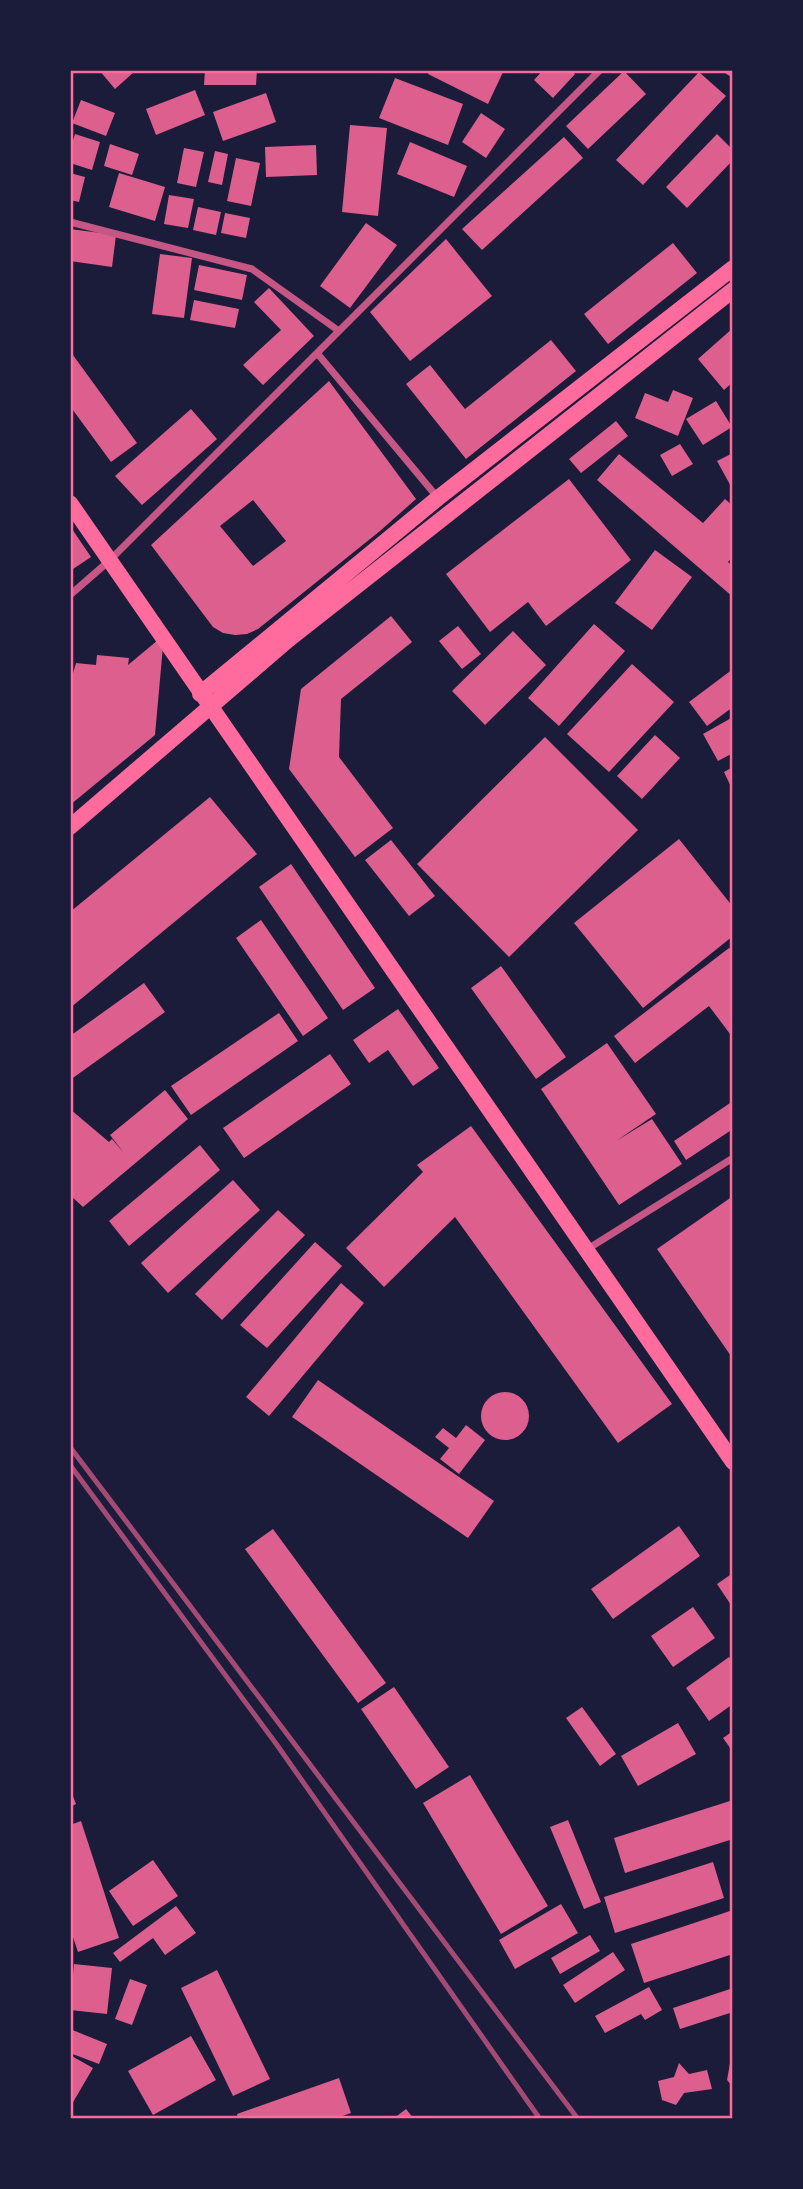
<svg xmlns="http://www.w3.org/2000/svg" width="803" height="2189" font-family="'Public Sans',sans-serif">
<style>
.building{fill:#dd5f8e;fill-rule:evenodd}
.lines{fill:none;stroke-linecap:round;stroke-linejoin:round}
.minor{stroke:#c65784;stroke-width:7}
.primary{stroke:#ff6b9d;stroke-width:16}
.rail{stroke:#a44b75;stroke-width:5}
.neatline{fill:none;stroke:#ff6b9d;stroke-width:2.5}
</style>
<rect width="100%" height="100%" fill="#1b1b3a"/>
<path class="building" d="M99 70H132L134 72 115 89Z
M205 70H257L256 85H204Z
M430 70H504L488 104 428 74Z
M543 70H571L575 74 553 98 534 80Z
M720 70H733V78Z
M624 71 646 94 588 149 566 126Z
M699 72 726 96 643 185 616 160Z
M395 78 463 104 448 145 379 118Z
M195 90 205 115 156 135 146 109Z
M266 93 276 122 223 141 213 112Z
M81 100 115 113 106 136 72 123Z
M481 113 505 129 486 158 462 142Z
M350 125 387 128 378 216 342 212Z
M75 134 100 142 92 170 70 163V150Z
M717 134 733 150V160L687 208 666 187Z
M564 137 583 158 482 250 462 229Z
M410 142 467 166 454 197 397 174Z
M110 144 139 154 132 175 104 166Z
M316 145 317 175 266 177 265 147Z
M184 148 204 152 196 187 177 183Z
M215 151 228 154 222 185 208 182Z
M236 158 260 163 251 206 227 201Z
M70 173 85 177 79 202 70 200Z
M119 173 165 187 155 221 109 207Z
M169 195 194 199 188 228 164 224Z
M198 207 221 212 216 235 193 230Z
M225 213 250 218 246 238 221 233Z
M366 223 397 245 350 308 320 286Z
M70 229 116 235 112 267 70 261Z
M446 239 492 296 410 361 370 312Z
M673 243 697 273 608 344 584 314Z
M160 254 192 258 184 318 152 314Z
M199 265 247 275 242 300 194 290Z
M269 288 314 336 263 385 243 365 281 330 254 302Z
M194 300 239 309 235 328 190 320Z
M733 328V382L724 390 698 359Z
M551 340 576 371 466 459 406 384 430 365 465 409Z
M70 351 137 443 111 462 70 406Z
M329 381 416 499 380 531 258 629 247 634 235 635 223 633 213 627 151 545ZM253 500 286 541 253 566 220 526Z
M673 390 693 398 678 436 635 418 645 393 668 402Z
M716 401 732 427 703 445 686 419Z
M191 409 217 439 142 505 115 476Z
M616 421 628 436 581 473 569 459Z
M680 444 693 464 672 476 660 455Z
M733 453V490L717 461Z
M619 454 703 523 725 499 733 506V556L728 562 733 567V597L597 480Z
M569 479 631 560 546 626 528 602 490 632 446 574Z
M70 526 91 557 70 571Z
M655 550 692 577 652 630 615 603Z
M391 616 412 642 341 699 339 757 393 828 355 857 289 769 301 689Z
M594 624 625 651 559 726 528 698Z
M458 626 481 654 462 669 439 641Z
M513 631 546 665 485 725 452 691Z
M158 640 163 646 155 735 70 805V684L76 663 96 665 97 655 129 658 128 665Z
M632 664 674 702 609 772 567 734Z
M733 669V707L707 726 689 702Z
M733 717V753L718 761 703 734Z
M655 735 680 758 642 799 617 776Z
M545 737 638 830 509 957 417 864Z
M733 767V791L724 772Z
M210 797 257 854 70 1008V912Z
M679 839 733 907V936L643 1008 574 923Z
M391 840 435 896 409 916 365 860Z
M291 864 375 988 343 1010 259 887Z
M261 920 328 1018 303 1036 236 938Z
M729 948 733 952V1031L730 1034 709 1006 635 1063 614 1036Z
M501 966 566 1057 536 1079 471 988Z
M144 983 165 1012 70 1080V1036Z
M398 1009 439 1068 413 1086 388 1050 369 1063 353 1040Z
M279 1013 298 1041 191 1115 171 1086Z
M607 1043 656 1114 616 1141 652 1119 682 1164 619 1205 541 1089Z
M330 1054 351 1084 244 1158 223 1128Z
M165 1090 188 1119 83 1207 70 1195V1109L109 1142 112 1139 124 1153 110 1135Z
M733 1101V1129L686 1160 674 1141Z
M471 1126 672 1404 618 1443 455 1217 384 1287 346 1248 423 1172 417 1165Z
M200 1145 220 1170 129 1246 109 1221Z
M233 1180 260 1210 168 1293 141 1263Z
M733 1196V1359L657 1249Z
M278 1210 305 1235 222 1320 195 1294Z
M315 1242 342 1266 267 1348 240 1325Z
M341 1283 364 1303 269 1416 246 1397Z
M318 1380 494 1501 468 1538 292 1417Z
M481 1416a24 24 0 1 1 48 0a24 24 0 1 1-48 0Z
M466 1425 485 1440 459 1474 440 1459 449 1448 435 1437 443 1428 456 1438Z
M679 1526 700 1556 613 1619 591 1589Z
M273 1529 386 1683 358 1703 245 1549Z
M733 1573V1608L717 1584Z
M693 1607 715 1638 673 1667 651 1636Z
M729 1657 733 1662V1704L709 1721 686 1688Z
M394 1687 449 1767 416 1789 361 1709Z
M582 1707 616 1754 600 1766 566 1718Z
M678 1723 696 1754 638 1786 621 1756Z
M733 1731V1752L723 1738Z
M470 1775 548 1906 501 1934 423 1803Z
M70 1789 76 1804 70 1807Z
M733 1800V1839L625 1873 614 1838Z
M568 1820 601 1902 584 1909 550 1827Z
M81 1821 119 1938 78 1952 70 1928V1825Z
M153 1860 178 1896 133 1926 109 1891Z
M713 1862 724 1898 615 1933 604 1897Z
M561 1904 578 1933 515 1969 499 1940Z
M176 1906 196 1933 165 1955 153 1938 120 1962 113 1953Z
M733 1910V1954L644 1983 631 1944Z
M590 1935 600 1951 560 1974 551 1958Z
M613 1952 625 1970 575 2003 563 1985Z
M74 1964 112 1968 107 2014 70 2010Z
M217 1970 270 2079 233 2096 181 1988Z
M130 1979 147 1985 132 2025 115 2019Z
M649 1987 662 2010 645 2020 641 2014 605 2033 595 2016Z
M733 1988V2012L680 2029 673 2008Z
M70 2029 107 2044 99 2064 70 2053Z
M191 2036 216 2080 153 2115 128 2071Z
M70 2055 93 2068 72 2104 70 2103Z
M733 2062V2087L727 2080 730 2063Z
M679 2063 689 2074 707 2070 712 2089 684 2093 676 2105 662 2100 658 2081 674 2077Z
M339 2078 351 2113 334 2119H238L237 2114Z
M406 2109 414 2119H393Z"/>
<g class="lines">
<path class="minor" d="M70 222 252 269 339 331
M317 353 438 498
M70 595 109 561 600 70
M586 1250 733 1158"/>
<path class="primary" d="M70 503 733 1462
M200 694 438 498 733 268
M70 827 288 640 733 290"/>
<path class="rail" d="M70 1447 578 2119
M70 1465 277 1745 540 2119"/>
</g>
<rect width="803" height="2189" fill="none" stroke="#1b1b3a" stroke-width="144"/>
<rect x="72" y="72" width="659" height="2045" class="neatline"/>
</svg>
